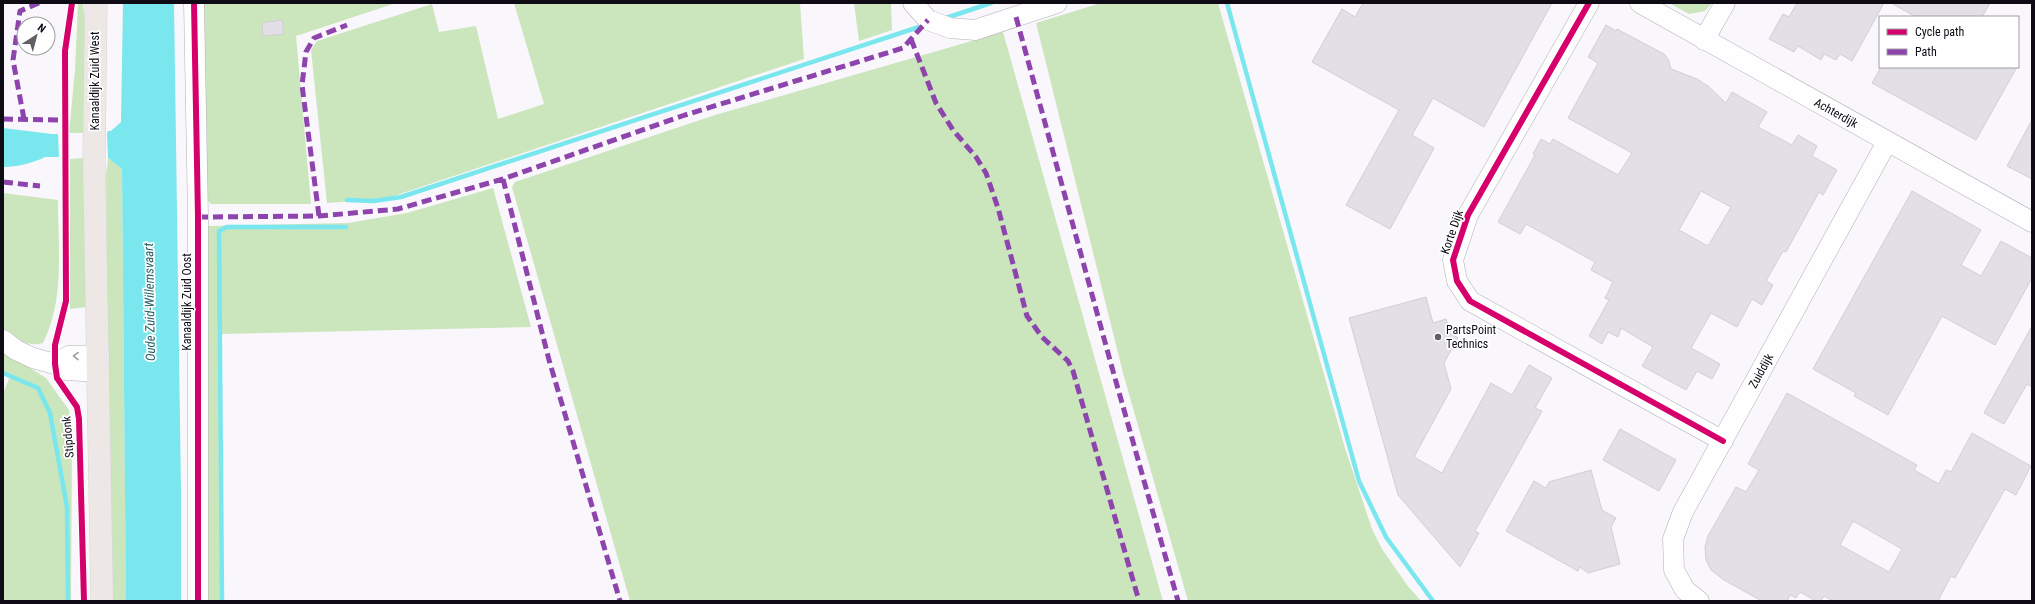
<svg xmlns="http://www.w3.org/2000/svg" width="2035" height="604" font-family="'Roboto Condensed',sans-serif">
<style>
.green{fill:#cbe5bd}
.water{fill:#7ae6ee}
.pier{fill:#f9f7fb}
.lines{fill:none;stroke-linecap:round;stroke-linejoin:round}
.stream{stroke:#7ae6ee;stroke-width:4.5}
.building{fill:#e2dfe6;stroke:#d1ced5;fill-rule:evenodd}
.minor-casing{stroke:#b2afb5;stroke-width:21}
.major-casing{stroke:#d6d5d8;stroke-width:23}
.minor{stroke:#fefefe;stroke-width:20}
.major{stroke:#ede8e5;stroke-width:22}
.quiet{stroke:#8e44ad;stroke-width:5;stroke-dasharray:10 5;stroke-linecap:butt}
.cycleway-casing{stroke:#fff;stroke-width:8}
.cycleway{stroke:#d6006c;stroke-width:6}
.oneway{stroke:#9e9da0}
.poi-dot{fill:#615e65;stroke:#fff;stroke-width:1.5}
.labels{text-anchor:middle;stroke-width:3.5;stroke-linejoin:round;paint-order:stroke}
.street-label{font-size:12px;fill:#0f0b14;stroke:#fff}
.poi-label{font-size:12px;fill:#0f0b14;stroke:#fff;text-anchor:start}
.water-label{font-size:13px;font-style:italic;fill:#215f63;stroke:#fff}
</style>
<rect width="100%" height="100%" fill="#f9f7fb"/>
<path class="green" d="M78 3H83L85 23V133H69L75 70Z
M201 3H396L296 36 311 204H211L205 198Z
M514 3H800L804 59 385 199 327 203 311 50 317 41 432 4 439 32 476 26 498 119 544 104Z
M854 3H891L892 30 859 41Z
M1101 3H1218L1345 448 1372 529 1382 549 1407 585 1421 601H1188L1123 373 1036 23Z
M1669 3H1712L1705 11 1689 14Z
M1003 32 1163 601H630L512 187 515 182 715 115Z
M86 158 87 307 70 309V159Z
M108 158 122 169 126 601H110L106 176Z
M493 188 531 327 220 334 222 601H206V226L348 223 407 213Z
M3 193 58 200C58 248 65 299 43 343 30 348 13 338 3 330Z
M3 351 46 378 69 410 72 441 71 601H3V394L10 376 3 373Z"/>
<path class="water" d="M123 3H174L181 493V601H126L122 169 107 157H45C33 163 17 167 3 167V128L52 134H107L108 131H111L121 122Z"/>
<path class="pier" d="M58 133H107L108 158H59Z"/>
<g class="lines">
<path class="stream" d="M1227 3 1359 481 1386 537 1433 601
M943 19 991 3
M347 200 374 201 401 197 925 25
M3 373 38 388 50 413 67 507 68 601
M222 601 219 231 227 227H346"/>
</g>
<path class="building" d="M1363 3H1552L1484 127 1433 98 1412 135 1434 148 1390 229 1346 205 1399 110 1312 62 1342 9 1355 17Z
M1797 3H1884L1852 61 1840 54 1836 60 1824 54 1821 60 1798 46 1794 52 1769 39 1783 14 1789 17Z
M1891 3H1990L1982 17H1916Z
M282 20 284 34 263 36 262 23Z
M1606 25 1616 31 1617 29 1664 54 1668 59 1671 69 1697 79 1708 86 1726 103 1732 92 1767 112 1758 127 1792 145 1798 135 1817 146 1812 156 1837 170 1823 195 1819 192 1786 252 1783 251 1766 281 1773 285 1762 305 1752 299 1737 327 1711 313 1691 348 1720 364 1712 379 1697 371 1686 390 1642 366 1653 347 1621 328 1618 337 1608 332 1602 344 1589 336 1609 300 1605 298 1613 282 1591 270 1595 262 1526 224 1520 234 1498 222 1535 155 1533 154 1541 139 1550 144 1553 139 1618 175 1632 153 1568 118 1598 63 1588 57ZM1701 191 1731 207 1708 246 1679 230Z
M1881 67H2017L1976 140 1872 83Z
M2032 120V179L2007 166Z
M1912 191 1981 230 1961 265 1981 276 2001 241 2032 258V278L1995 345 1942 316 1888 415 1854 396 1856 393 1813 369Z
M1426 297 1433 323 1446 319 1450 333 1458 338 1444 363 1451 389 1414 457 1442 473 1491 383 1512 395 1529 365 1552 378 1535 408 1542 411 1475 531 1479 533 1460 567 1398 495 1349 318Z
M2032 326V387L2027 384 2004 424 1984 413Z
M1787 393 1917 465 1914 470 1939 484 1946 470 1951 472 1972 433 2031 466 2016 495 2005 489 1955 578 1951 576 1938 601H1833L1824 596 1821 601H1816L1800 592 1796 598 1790 595 1787 601H1762L1724 580 1711 570 1706 560 1705 547 1708 536 1736 487 1746 492 1759 470 1748 464ZM1853 521 1902 549 1889 572 1840 545Z
M1620 429 1676 460 1659 491 1603 460Z
M1591 470 1602 510 1616 518 1611 527 1620 564 1588 573 1580 567 1578 571 1506 531 1534 481 1546 488 1549 482Z"/>
<g class="lines">
<g class="minor-casing">
<path id="minor" d="M194 3 198 217V601
M913 3 928 20 950 28 975 30 1057 3
M1589 3 1468 215 1453 260 1457 281 1470 301 1723 441
M1640 3 2032 222
M1704 40 1725 3
M3 340 16 350 33 358 55 364 66 370 99 372
M55 364 69 356H99
M1699 601 1685 590 1674 570 1673 539 1683 512 1887 142"/>
</g>
<g class="major-casing">
<path id="major" d="M96 3 94 158 102 601"/>
</g>
<use href="#minor" class="minor"/>
<use href="#major" class="major"/>
<path class="quiet" d="M1016 17 1111 364 1178 601
M911 39 936 103 953 130 976 157 986 173 998 208 1027 316 1042 337 1068 361 1073 371 1139 601
M3 119 65 120
M24 119 13 60 20 11 39 3
M503 179 549 360 620 601
M3 182 40 186
M319 216 302 85 306 52 314 38 347 25
M198 217 319 216 398 209 503 179 685 115 903 48 928 20"/>
<g class="cycleway-casing">
<path id="cycleway" d="M72 3 65 51 66 301 55 345V364L57 378 77 407 79 419 84 601
M194 3 198 217V601
M1589 3 1468 215 1453 260 1457 281 1470 301 1723 441"/>
</g>
<use href="#cycleway" class="cycleway"/>
</g>
<defs><path id="oneway-chevron" d="M-2-3.5L2.5 0L-2 3.5" fill="none" stroke-width="1.6" stroke-linecap="round" stroke-linejoin="round"/></defs>
<use class="oneway" href="#oneway-chevron" transform="translate(76 356) rotate(-179)"/>
<circle class="poi-dot" cx="1438" cy="337" r="4"/>
<g class="labels">
<g class="street-label">
<text transform="translate(95 81) rotate(-90)" y="4">Kanaaldijk Zuid West</text>
<text transform="translate(1836 113) rotate(29)" y="4">Achterdijk</text>
<text transform="translate(1452 232) rotate(-71)" y="4">Korte Dijk</text>
<text transform="translate(187 302) rotate(-90)" y="4">Kanaaldijk Zuid Oost</text>
<text transform="translate(1761 371) rotate(-61)" y="4">Zuiddijk</text>
<text transform="translate(68 437) rotate(-95)" y="4">Stipdonk</text>
</g>
<g class="poi-label">
<text x="1446" y="334">PartsPoint<tspan x="1446" dy="14">Technics</tspan></text>
</g>
<g class="water-label">
<text transform="translate(149 302) rotate(-91)" y="5">Oude Zuid-Willemsvaart</text>
</g>
</g>
<rect width="2035" height="604" fill="none" stroke="#0f0b14" stroke-width="8"/>
<rect x="1879" y="16" width="140" height="52" fill="#ffffff" stroke="#9f9da1"/>
<rect x="1887" y="29" width="20" height="6" fill="#d6006c" stroke="#9f9da1"/>
<text x="1915" y="36" font-size="12" fill="#0f0b14">Cycle path</text>
<rect x="1887" y="49" width="20" height="6" fill="#8e44ad" stroke="#9f9da1"/>
<text x="1915" y="56" font-size="12" fill="#0f0b14">Path</text>
<g transform="translate(36 36) rotate(36)"><circle r="19" fill="#ffffff" stroke="#9f9da1"/>
<path d="M0-3L7 15L0 10L-7 15Z" fill="#615e65"/>
<text y="-6" font-size="11" font-weight="bold" text-anchor="middle" fill="#0f0b14">N</text>
</g>
</svg>
